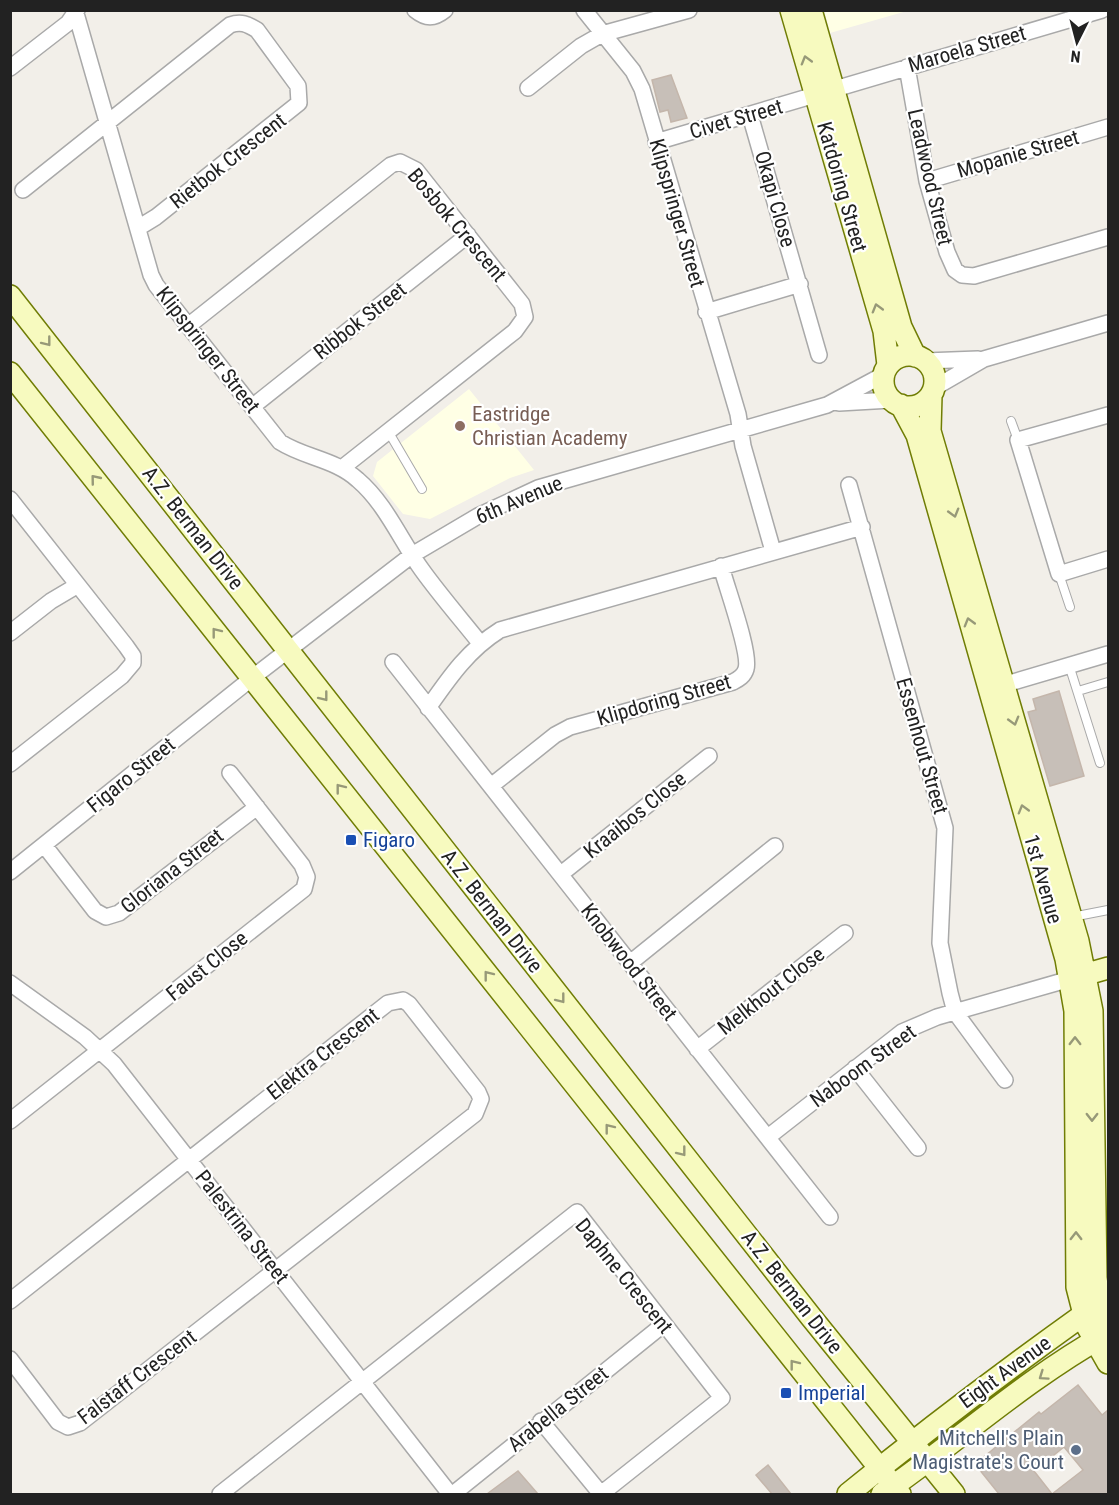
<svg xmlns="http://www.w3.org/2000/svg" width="1119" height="1505" font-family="'Roboto Condensed',sans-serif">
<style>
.education{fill:#ffffe5}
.building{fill:#c7bfb8;stroke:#c4b6ab;stroke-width:1.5;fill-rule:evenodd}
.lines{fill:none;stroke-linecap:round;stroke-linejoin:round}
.lane-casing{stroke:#a9a9a9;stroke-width:10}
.street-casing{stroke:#a9a9a9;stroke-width:18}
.secondary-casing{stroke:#707d05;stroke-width:24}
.lane{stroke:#fff;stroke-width:8}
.street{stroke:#fff;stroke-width:15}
.secondary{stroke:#f7fabf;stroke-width:21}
.oneway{stroke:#979978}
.education-dot{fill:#8d6e63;stroke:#fff;stroke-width:2}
.transit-dot{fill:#1a4fb4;stroke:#fff;stroke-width:2}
.service-dot{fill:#5c6f8a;stroke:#fff;stroke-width:2}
.labels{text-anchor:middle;stroke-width:4.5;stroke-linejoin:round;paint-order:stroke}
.street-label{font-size:21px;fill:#222;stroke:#fff}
.education-label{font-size:21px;fill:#785e54;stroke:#fff;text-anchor:start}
.transit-label{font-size:21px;fill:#164399;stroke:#fff;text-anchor:start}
.service-label{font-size:21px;fill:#4e5e75;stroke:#fff;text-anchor:end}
</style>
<rect width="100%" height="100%" fill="#f2efe9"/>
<path class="education" d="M824 10H907V11L830 33Z
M469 389 534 470 510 478 430 519 403 514 373 476 377 462Z"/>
<path class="building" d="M671 75 687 118 671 122 668 110 660 112 652 80Z
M1059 691 1084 776 1050 786 1028 712 1036 710 1033 699Z
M1078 1385 1102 1415 1108 1410V1494H999L975 1464 1039 1412 1041 1414ZM1064 1447 1083 1470 1052 1494 1034 1471Z
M768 1465 791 1494H772L756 1475Z
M518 1471 538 1494H487Z"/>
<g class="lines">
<g class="lane-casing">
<path id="lane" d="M1011 421 1018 440
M388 431 422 489
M1059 574 1070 607
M1069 665 1100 763
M1078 691 1108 682
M1072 917 1108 910"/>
</g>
<g class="street-casing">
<path id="street" d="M75 10 151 275 156 285 280 442C305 458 335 459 358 480 386 504 401 541 422 570 440 595 460 618 480 643
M415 10C426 19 434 19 445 10
M584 10 633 71 642 89 738 414 743 446 773 551
M907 67 927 181 947 252 955 270 962 275 974 276 1108 237
M10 68 68 23 77 10
M528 88 581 46 602 34 689 10
M750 115 819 355
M656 142 1102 10
M927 181 1108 127
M23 190 230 25C241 21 247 24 257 30L298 86 299 103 156 217 138 228
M706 312 800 284
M188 326 391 165 400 162 416 170 522 304 525 317 515 331 342 468
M925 361 978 359
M934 388 984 359 1108 323
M839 403 891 400
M252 407 468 235
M1108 415 1018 440 1059 574 1108 559
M849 485 945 828 940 943 950 993 955 1012 1005 1080
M10 499 126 646 133 656V663L122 676 10 764
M10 633 51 601 78 585
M393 662 830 1217
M996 687 1108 654
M428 708C449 678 468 650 500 630L862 527
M491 786 555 735 570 727 733 682C739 679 744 676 746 669 751 653 726 586 721 566
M44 845 95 911 106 917 119 913 257 807
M10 872 252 678 412 555 478 516 538 488 827 405 883 375
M561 874 709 756
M630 963 775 846
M10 983 85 1037 114 1064 450 1494
M697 1049 845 933
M855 1068 918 1148
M10 1121 304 889 307 877 302 865 230 773
M768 1137 902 1032 937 1017 1070 979
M10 1301 388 1003 403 1000 409 1004 478 1092 481 1099 475 1114 80 1423 68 1427 58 1422 10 1359
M541 1421 601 1494
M220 1494 577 1212 722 1398 601 1494
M453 1494 664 1324"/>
</g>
<g class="secondary-casing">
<path id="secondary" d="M791 10 884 331 888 365
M811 10 901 327 915 356
M10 296 811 1317 954 1494
M883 381a26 26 0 1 1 52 0a26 26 0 1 1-52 0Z
M10 373 900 1494
M931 395 930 431 1078 941 1092 1011 1096 1278 1100 1308 1108 1331
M901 405 917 435 1066 959 1075 1011 1077 1287 1087 1326 1108 1363
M1073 978 1108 968
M848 1494C924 1432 1002 1373 1083 1315L1094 1310
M882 1494C957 1442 1025 1380 1105 1335"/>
</g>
<use href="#lane" class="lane"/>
<use href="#street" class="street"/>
<use href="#secondary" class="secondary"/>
</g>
<defs><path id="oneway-chevron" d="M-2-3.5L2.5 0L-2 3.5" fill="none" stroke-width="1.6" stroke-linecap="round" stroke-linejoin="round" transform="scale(1.5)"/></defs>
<g class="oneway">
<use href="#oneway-chevron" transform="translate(806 60) rotate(-106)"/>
<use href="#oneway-chevron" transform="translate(877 308) rotate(-106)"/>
<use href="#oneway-chevron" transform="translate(47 342) rotate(52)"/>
<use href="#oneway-chevron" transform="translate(95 479) rotate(-129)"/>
<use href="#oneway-chevron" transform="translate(954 513) rotate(74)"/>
<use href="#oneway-chevron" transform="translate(969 622) rotate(-106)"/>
<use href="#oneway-chevron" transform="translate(216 632) rotate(-128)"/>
<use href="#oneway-chevron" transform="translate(324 697) rotate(52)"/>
<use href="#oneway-chevron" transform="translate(1014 721) rotate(74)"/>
<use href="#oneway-chevron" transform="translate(340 788) rotate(-128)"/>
<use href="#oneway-chevron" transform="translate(1023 809) rotate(-106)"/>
<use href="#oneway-chevron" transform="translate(488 975) rotate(-128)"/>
<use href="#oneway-chevron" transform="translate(561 999) rotate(52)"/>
<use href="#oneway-chevron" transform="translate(1075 1041) rotate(-90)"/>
<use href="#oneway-chevron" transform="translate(1092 1117) rotate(90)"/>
<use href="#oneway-chevron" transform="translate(609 1128) rotate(-128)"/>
<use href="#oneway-chevron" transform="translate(682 1152) rotate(52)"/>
<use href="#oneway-chevron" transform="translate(1076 1236) rotate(-90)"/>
<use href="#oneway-chevron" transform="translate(794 1364) rotate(-128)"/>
<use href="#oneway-chevron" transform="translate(1043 1376) rotate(145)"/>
</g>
<circle class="education-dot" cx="460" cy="426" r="6"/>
<g class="transit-dot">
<rect x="345" y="834" width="12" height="12" rx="3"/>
<rect x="780" y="1387" width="12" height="12" rx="3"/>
</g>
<circle class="service-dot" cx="1076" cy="1450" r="6"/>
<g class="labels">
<g class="street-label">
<text transform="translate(967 49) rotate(-16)" y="7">Maroela Street</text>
<text transform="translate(736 119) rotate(-16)" y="7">Civet Street</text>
<text transform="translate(1018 154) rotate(-16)" y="7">Mopanie Street</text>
<text transform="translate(228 161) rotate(-38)" y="7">Rietbok Crescent</text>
<text transform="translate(930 177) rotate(77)" y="7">Leadwood Street</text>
<text transform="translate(842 187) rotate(74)" y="7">Katdoring Street</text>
<text transform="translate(775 199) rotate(74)" y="7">Okapi Close</text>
<text transform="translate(677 213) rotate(74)" y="7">Klipspringer Street</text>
<text transform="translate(457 225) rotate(50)" y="7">Bosbok Crescent</text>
<text transform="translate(360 321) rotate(-38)" y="7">Ribbok Street</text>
<text transform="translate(208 350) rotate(52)" y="7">Klipspringer Street</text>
<text transform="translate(519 500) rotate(-23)" y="7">6th Avenue</text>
<text transform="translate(193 528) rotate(52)" y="7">A.Z. Berman Drive</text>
<text transform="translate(664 700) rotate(-16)" y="7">Klipdoring Street</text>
<text transform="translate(922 746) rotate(74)" y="7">Essenhout Street</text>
<text transform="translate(131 775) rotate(-39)" y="7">Figaro Street</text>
<text transform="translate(635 815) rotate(-39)" y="7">Kraaibos Close</text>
<text transform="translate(172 871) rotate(-38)" y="7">Gloriana Street</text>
<text transform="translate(1043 879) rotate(74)" y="7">1st Avenue</text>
<text transform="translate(492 911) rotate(52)" y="7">A.Z. Berman Drive</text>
<text transform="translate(629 962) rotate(52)" y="7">Knobwood Street</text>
<text transform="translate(207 966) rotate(-39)" y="7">Faust Close</text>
<text transform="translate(771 991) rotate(-38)" y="7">Melkhout Close</text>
<text transform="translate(323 1054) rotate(-38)" y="7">Elektra Crescent</text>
<text transform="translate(863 1066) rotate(-36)" y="7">Naboom Street</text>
<text transform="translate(242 1227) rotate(52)" y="7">Palestrina Street</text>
<text transform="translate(624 1276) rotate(51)" y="7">Daphne Crescent</text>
<text transform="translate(792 1292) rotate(52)" y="7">A.Z. Berman Drive</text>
<text transform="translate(1005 1372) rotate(-36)" y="7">Eight Avenue</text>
<text transform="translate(137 1377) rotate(-37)" y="7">Falstaff Crescent</text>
<text transform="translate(558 1409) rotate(-39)" y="7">Arabella Street</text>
</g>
<g class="education-label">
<text x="472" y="421">Eastridge<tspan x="472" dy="24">Christian Academy</tspan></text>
</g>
<g class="transit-label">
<text x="363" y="847">Figaro</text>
<text x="798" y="1400">Imperial</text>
</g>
<g class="service-label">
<text x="1064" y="1445">Mitchell's Plain<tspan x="1064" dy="24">Magistrate's Court</tspan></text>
</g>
</g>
<rect width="1119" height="1505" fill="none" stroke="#222222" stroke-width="24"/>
<g transform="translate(1077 42) rotate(186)" stroke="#ffffff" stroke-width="4.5" paint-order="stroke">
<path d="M0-4.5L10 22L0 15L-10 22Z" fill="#222222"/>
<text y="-9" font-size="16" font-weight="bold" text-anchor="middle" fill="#222222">N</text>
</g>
</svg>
